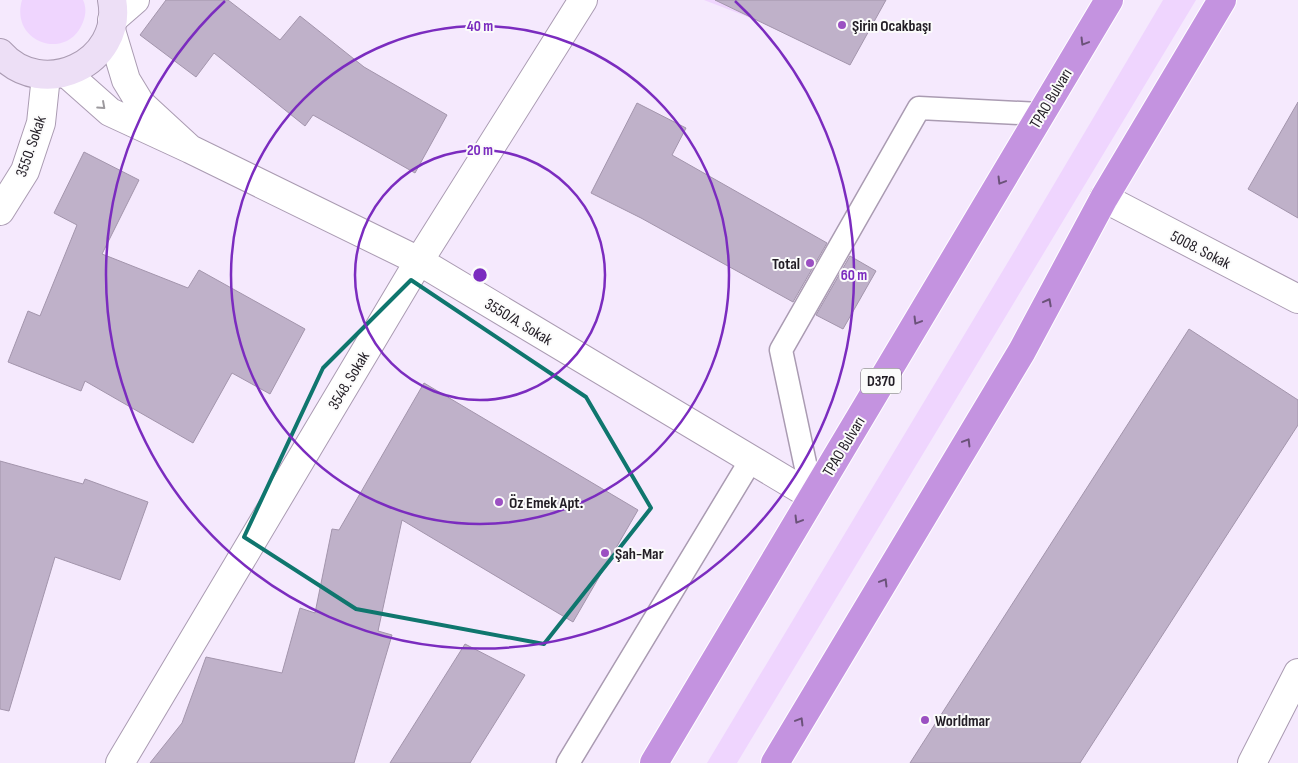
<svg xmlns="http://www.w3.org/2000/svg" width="1298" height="763" font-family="'Sofia Sans Condensed',sans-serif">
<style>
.green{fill:#efd5fe}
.building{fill:#bfb1c9;stroke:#a395ac}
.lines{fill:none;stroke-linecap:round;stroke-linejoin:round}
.lane-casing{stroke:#aa9bb2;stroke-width:25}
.street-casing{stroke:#aa9bb2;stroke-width:30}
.secondary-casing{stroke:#aa9bb2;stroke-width:30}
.highway-casing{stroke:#fff;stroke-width:30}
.lane{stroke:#fff;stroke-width:22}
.street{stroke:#fff;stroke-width:28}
.secondary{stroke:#eddff6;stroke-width:28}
.highway{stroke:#c493e0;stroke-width:28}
.oneway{stroke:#6b5279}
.oneway2{stroke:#9c999d}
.marked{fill:none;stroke:#0f766e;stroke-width:4;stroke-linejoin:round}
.ring{fill:none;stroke:#7b2cbf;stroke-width:2.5}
.poi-dot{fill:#9b50c2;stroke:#fbfbfb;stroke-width:2}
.labels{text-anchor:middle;stroke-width:4;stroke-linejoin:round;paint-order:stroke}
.shield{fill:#fbfbfb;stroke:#636065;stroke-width:1}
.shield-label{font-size:15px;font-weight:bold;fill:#221d25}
.poi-label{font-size:16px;font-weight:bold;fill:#221d25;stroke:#fbfbfb;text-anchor:start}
.street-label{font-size:16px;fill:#221d25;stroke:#fbfbfb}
.centre{fill:#7b2cbf;stroke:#fbfbfb;stroke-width:2.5}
.ring-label{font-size:15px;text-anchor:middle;font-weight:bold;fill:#7b2cbf;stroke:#fbfbfb;stroke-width:4;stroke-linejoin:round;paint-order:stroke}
</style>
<rect width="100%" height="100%" fill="#f5e9fd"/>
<path class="green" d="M22 0H83C86 6 86 13 84 19 71 63 9 44 22 0Z
M704 0H773L761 22Z
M1163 0H1196L737 763H707L1011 257Z"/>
<path class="building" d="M166 0H228L280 40 300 16 364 67 447 115 415 173 313 115 305 126 214 53 196 77 140 35Z
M715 0H886L850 65Z
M1298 102V218L1248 189Z
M637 103 686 128 672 155 827 243 793 302 641 218 591 193Z
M84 152 139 180 102 254 188 288 199 270 305 329 270 394 232 373 193 443 85 381 81 391 8 362 28 311 40 316 77 225 54 213Z
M850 256 876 271 843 329 816 315Z
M1189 329 1298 400V425L1223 541 1080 763H910Z
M424 383 638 510 573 622 402 520 378 631 392 635 354 763H150L182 723 206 657 282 673 300 608 315 613 332 529 339 530Z
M0 461 83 484 85 479 148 502 120 580 55 557 9 711 0 709Z
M465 644 525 675 470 763H390Z"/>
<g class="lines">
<g class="lane-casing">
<path id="lane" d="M812 496 781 350 919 108 1040 114
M568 763 751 460"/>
</g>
<g class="street-casing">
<path id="street" d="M112 20 135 0
M66 73 110 112 190 149 140 103 126 80 111 30
M190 149 419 261 812 496
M1104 198 1298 299
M0 211 25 171 41 123 46 76
M120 763 419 261 583 0
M1252 763 1298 673"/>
</g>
<g class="secondary-casing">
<path id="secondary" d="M0 53C42 101 124 63 112 0"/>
</g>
<g class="highway-casing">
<path id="highway" d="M654 763 1109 0
M775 763 1022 351 1104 198 1222 0"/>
</g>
<use href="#lane" class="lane"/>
<use href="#street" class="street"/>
<use href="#secondary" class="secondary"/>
<use href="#highway" class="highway"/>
</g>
<defs><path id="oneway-chevron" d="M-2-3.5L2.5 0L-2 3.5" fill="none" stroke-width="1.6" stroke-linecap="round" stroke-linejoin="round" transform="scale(1.25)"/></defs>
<g class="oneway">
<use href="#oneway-chevron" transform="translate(1084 42) rotate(121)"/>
<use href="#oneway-chevron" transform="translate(1001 181) rotate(121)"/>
<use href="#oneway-chevron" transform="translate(1048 302) rotate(-62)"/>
<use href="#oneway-chevron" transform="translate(917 321) rotate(121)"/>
<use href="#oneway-chevron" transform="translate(967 442) rotate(-59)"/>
<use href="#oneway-chevron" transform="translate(798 520) rotate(121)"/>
<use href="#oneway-chevron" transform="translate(884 582) rotate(-59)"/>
<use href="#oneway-chevron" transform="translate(800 721) rotate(-59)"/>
</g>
<use class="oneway2" href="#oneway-chevron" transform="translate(102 106) rotate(42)"/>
<path class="marked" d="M411 280 586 397 651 508 544 644 356 609 244 537 323 368Z"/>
<g class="ring">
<circle cx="480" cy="275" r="125"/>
<circle cx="480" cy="275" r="249"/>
<path d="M735 1A374 374 0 1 1 225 1"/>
</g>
<g class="poi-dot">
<circle cx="842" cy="25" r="5"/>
<circle cx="810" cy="263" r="5"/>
<circle cx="499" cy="502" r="5"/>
<circle cx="605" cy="553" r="5"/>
<circle cx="925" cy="720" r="5"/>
</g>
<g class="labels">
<rect class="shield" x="861" y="368.5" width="40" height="25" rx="4"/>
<g class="shield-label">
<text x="881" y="386">D370</text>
</g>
<g class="poi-label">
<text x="852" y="31">Şirin Ocakbaşı</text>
<text x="800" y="269" text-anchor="end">Total</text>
<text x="509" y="508">Öz Emek Apt.</text>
<text x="615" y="559">Şah-Mar</text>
<text x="935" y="726">Worldmar</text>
</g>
<g class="street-label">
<text transform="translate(1050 98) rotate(-59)" y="6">TPAO Bulvarı</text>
<text transform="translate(30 146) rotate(-71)" y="6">3550. Sokak</text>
<text transform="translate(1201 249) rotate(27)" y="6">5008. Sokak</text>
<text transform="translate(519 321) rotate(31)" y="6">3550/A. Sokak</text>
<text transform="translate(348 380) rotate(-59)" y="6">3548. Sokak</text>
<text transform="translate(843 446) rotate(-59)" y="6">TPAO Bulvarı</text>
</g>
</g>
<circle cx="480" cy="275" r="8" class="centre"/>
<g class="ring-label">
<text x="480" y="31">40 m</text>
<text x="480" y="155">20 m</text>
<text x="854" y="280">60 m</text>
</g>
</svg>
